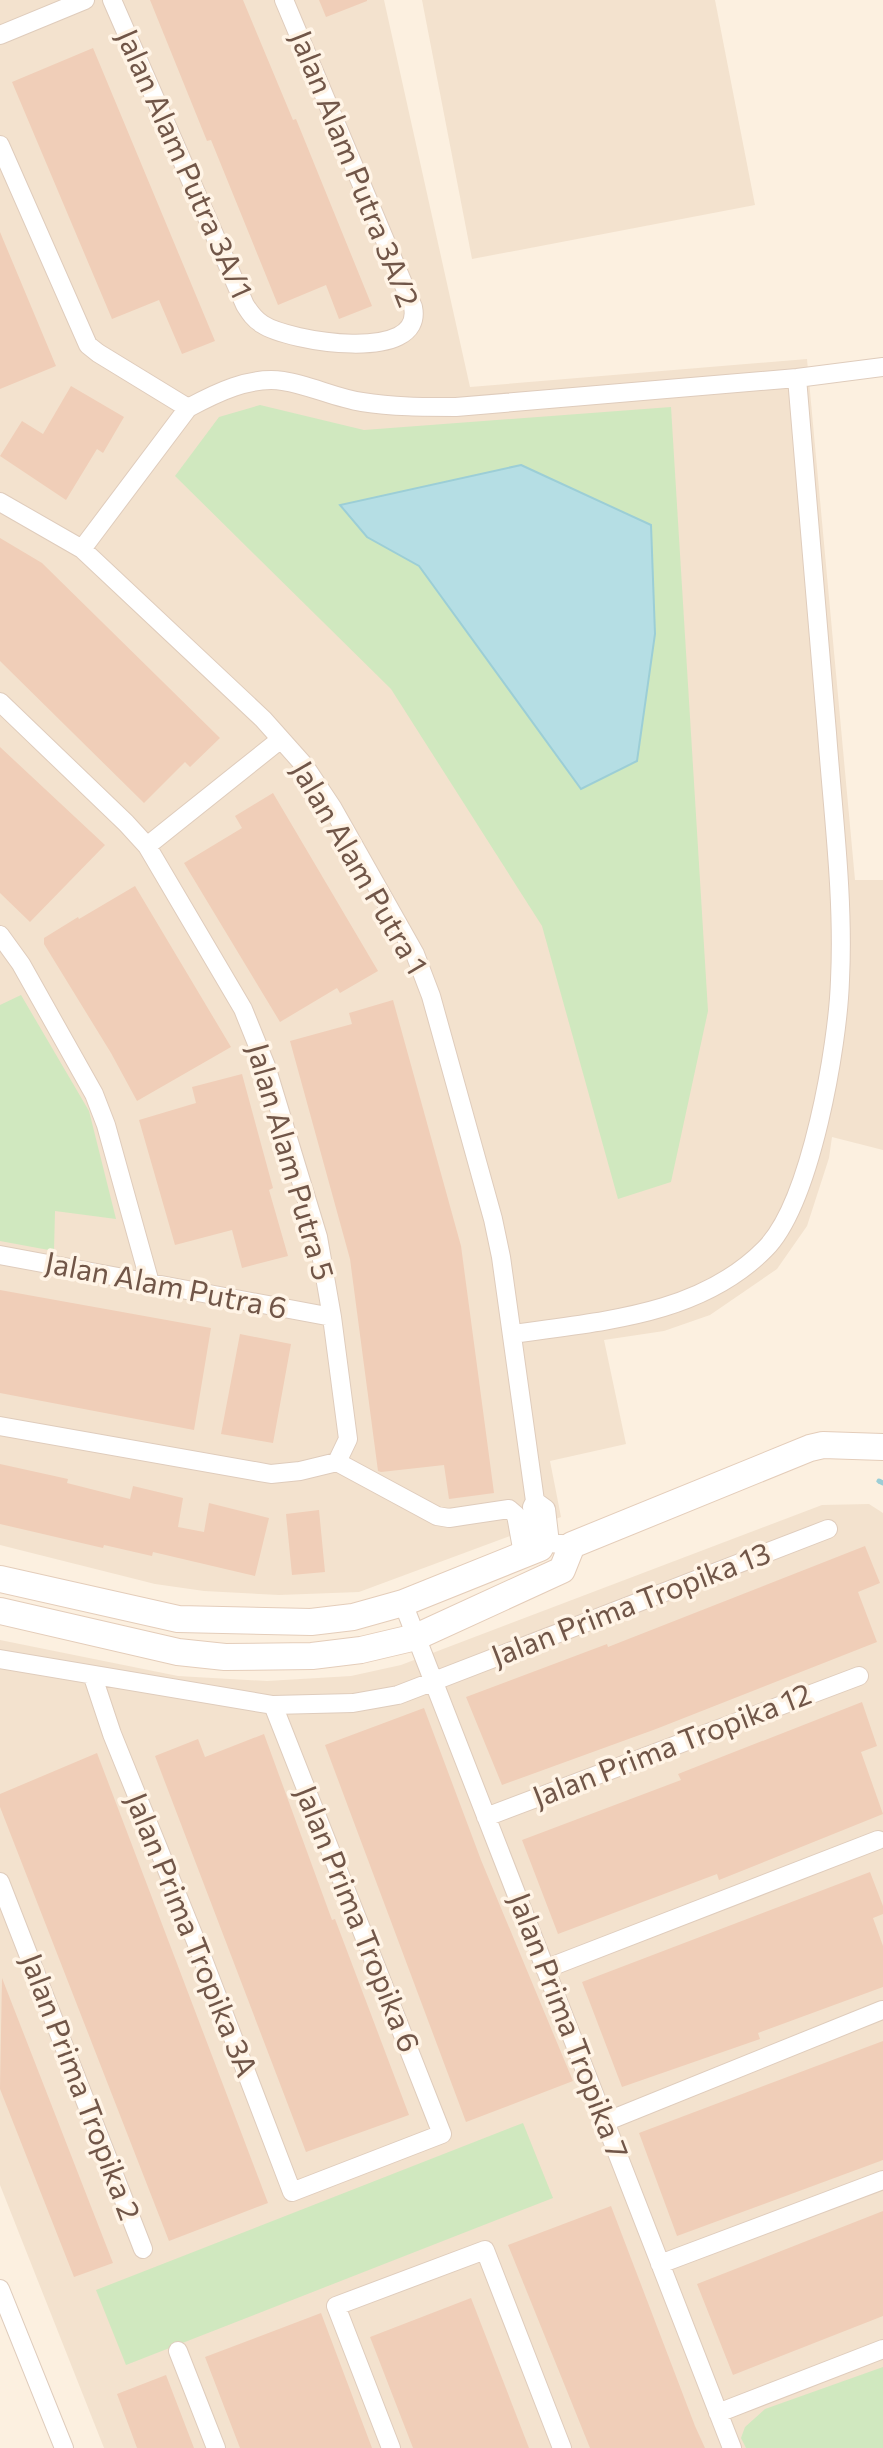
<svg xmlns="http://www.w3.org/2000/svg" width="883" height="2448" font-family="Commissioner,sans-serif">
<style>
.residential{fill:#f3e2ce}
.green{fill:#d0e8bf}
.water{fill:#b5dee4;stroke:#9cced6;stroke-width:2}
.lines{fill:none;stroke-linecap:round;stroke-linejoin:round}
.stream{stroke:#9cced6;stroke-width:5}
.building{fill:#f0ceb8}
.street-casing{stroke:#dfccbc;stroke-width:20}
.secondary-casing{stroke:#e4cdba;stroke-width:28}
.street{stroke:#fff;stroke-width:18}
.secondary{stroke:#fff;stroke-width:26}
.labels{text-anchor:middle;stroke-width:7;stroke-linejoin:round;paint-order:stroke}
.street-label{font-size:30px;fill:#715648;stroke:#fff4e6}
</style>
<rect width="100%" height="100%" fill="#fcf0e0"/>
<path class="residential" d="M0 0H384L470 387 807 359 855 880H883V1150L832 1137 829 1158 807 1226 777 1269 710 1315 664 1331 604 1340 626 1444 550 1461 561 1517 359 1592 279 1595 204 1591 155 1584 0 1545Z
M422 0H715L755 205 472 259Z
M869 1504 883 1513V2448H104L0 2185V1640L178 1676 267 1681 351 1676 401 1665 822 1505Z"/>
<path class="green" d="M260 405 364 430 671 407 708 1011 671 1182 618 1199 542 926 391 689 175 476 219 417Z
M21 995 89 1111 116 1219 55 1211 54 1251 0 1241V1005Z
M523 2123 553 2198 126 2365 96 2290Z
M883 2367V2448H746L741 2438 745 2427 765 2409Z"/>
<path class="water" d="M521 465 651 525 655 634 637 761 581 789 419 566 367 537 340 505Z"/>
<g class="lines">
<path class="stream" d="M879 1481 883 1483"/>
</g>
<path class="building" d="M150 0H243L293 120 296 119 372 306 339 319 326 285 278 305 211 140 207 141Z
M319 0H367V1L326 17Z
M93 48 215 341 182 354 159 300 112 319 12 82Z
M0 232 56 366 0 389Z
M71 386 124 417 103 453 97 449 66 500 0 456 22 421 43 434Z
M0 538 42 563 220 738 190 767 185 762 144 803 0 661Z
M0 747 105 845 30 922 0 893Z
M273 793 378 971 340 993 337 988 280 1022 184 863 242 828 235 816Z
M135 886 231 1047 137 1101 111 1053 44 944V938L78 917 79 919Z
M393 1000 461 1246 494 1493 449 1499 444 1465 381 1472 378 1471 350 1259 290 1041 352 1024 349 1013Z
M242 1074 273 1188 269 1190 288 1256 242 1268 232 1230 175 1245 139 1120 196 1103 192 1087Z
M0 1290 211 1328 194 1430 0 1393Z
M240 1334 291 1344 273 1443 221 1434Z
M0 1464 68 1479 67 1483 130 1499 133 1486 183 1498 178 1527 204 1532 209 1503 269 1518 255 1576 153 1552 152 1556 104 1545 103 1548 0 1524Z
M319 1510 325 1572 292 1575 286 1514Z
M865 1546 880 1583 858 1592 877 1642 656 1729 502 1785 466 1697 607 1644 608 1647Z
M862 1702 877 1746 861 1752 883 1814 719 1880 717 1874 558 1934 522 1840 681 1780 678 1774Z
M424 1708 481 1860 573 2081 466 2122 325 1745Z
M264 1734 332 1920 335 1919 409 2115 306 2152 155 1756 198 1739 205 1757Z
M97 1753 268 2203 169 2241 0 1807V1794Z
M870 1872 883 1906V1914L873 1918 883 1946V1987L758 2033 760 2039 622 2087 582 1982Z
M2 1978 113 2263 74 2277 0 2089Z
M883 2041V2160L677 2236 639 2133Z
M611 2206 695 2426 705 2448H590L508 2245Z
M883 2211V2316L733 2375 697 2284Z
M471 2298 529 2448H413L370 2337Z
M321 2313 372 2448H240L205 2357Z
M166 2375 194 2448H137L117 2394Z"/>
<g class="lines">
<g class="street-casing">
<path id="street" d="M112 0 245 305C250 313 254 319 262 324 289 342 425 364 413 307L284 0
M0 35 85 0
M0 145 88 345 98 353 188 408
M0 502 82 549 263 719 304 765 332 807 415 954 431 996 493 1219 501 1257 535 1501
M82 549 188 408C216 393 250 376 283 381 310 385 335 398 362 402 393 407 424 407 456 407L797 378 883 367
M0 702 126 823 147 846 243 1009 266 1066 318 1237 332 1317 348 1439 337 1462 300 1471 271 1474 0 1426
M147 846 281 739
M0 935 21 964 94 1094 106 1125 150 1283
M0 1255 332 1317
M513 1334C600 1321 699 1316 765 1249 811 1203 838 1045 840 980 844 898 833 814 827 733 817 614 807 496 797 378
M337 1462 437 1516 449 1518 509 1509 516 1515 523 1554
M535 1501 532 1507 540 1548 550 1543 572 1545
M535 1501 546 1509 550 1543
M403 1603 732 2448
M0 1659 273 1705 353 1703 398 1695 828 1529
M93 1677 112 1734 201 1954 292 2192 442 2134 273 1705
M486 1817 859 1676
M0 1882 143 2249
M545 1969 878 1840
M605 2122 882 2010
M660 2264 883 2180
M0 2289 64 2448
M178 2351 216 2448
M718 2413 883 2349
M391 2448 336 2306 485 2250 562 2448"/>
</g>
<g class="secondary-casing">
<path id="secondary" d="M0 1579 178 1619 311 1622 353 1617 403 1603 540 1548
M0 1611 178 1652 225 1657 312 1656 361 1650 416 1637 562 1570 572 1545 810 1448 823 1445 883 1447"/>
</g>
<use href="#street" class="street"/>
<use href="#secondary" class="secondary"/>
</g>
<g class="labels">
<g class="street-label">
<text transform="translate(184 164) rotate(66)" y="10">Jalan Alam Putra 3A/1</text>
<text transform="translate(354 169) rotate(68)" y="10">Jalan Alam Putra 3A/2</text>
<text transform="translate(359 868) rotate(60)" y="10">Jalan Alam Putra 1</text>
<text transform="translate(290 1162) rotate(74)" y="10">Jalan Alam Putra 5</text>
<text transform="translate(166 1286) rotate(11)" y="10">Jalan Alam Putra 6</text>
<text transform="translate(631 1605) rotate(-21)" y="10">Jalan Prima Tropika 13</text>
<text transform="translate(672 1746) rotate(-21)" y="10">Jalan Prima Tropika 12</text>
<text transform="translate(357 1919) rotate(68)" y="10">Jalan Prima Tropika 6</text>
<text transform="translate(191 1935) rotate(68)" y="10">Jalan Prima Tropika 3A</text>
<text transform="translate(568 2026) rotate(69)" y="10">Jalan Prima Tropika 7</text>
<text transform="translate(80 2087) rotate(69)" y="10">Jalan Prima Tropika 2</text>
</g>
</g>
</svg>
